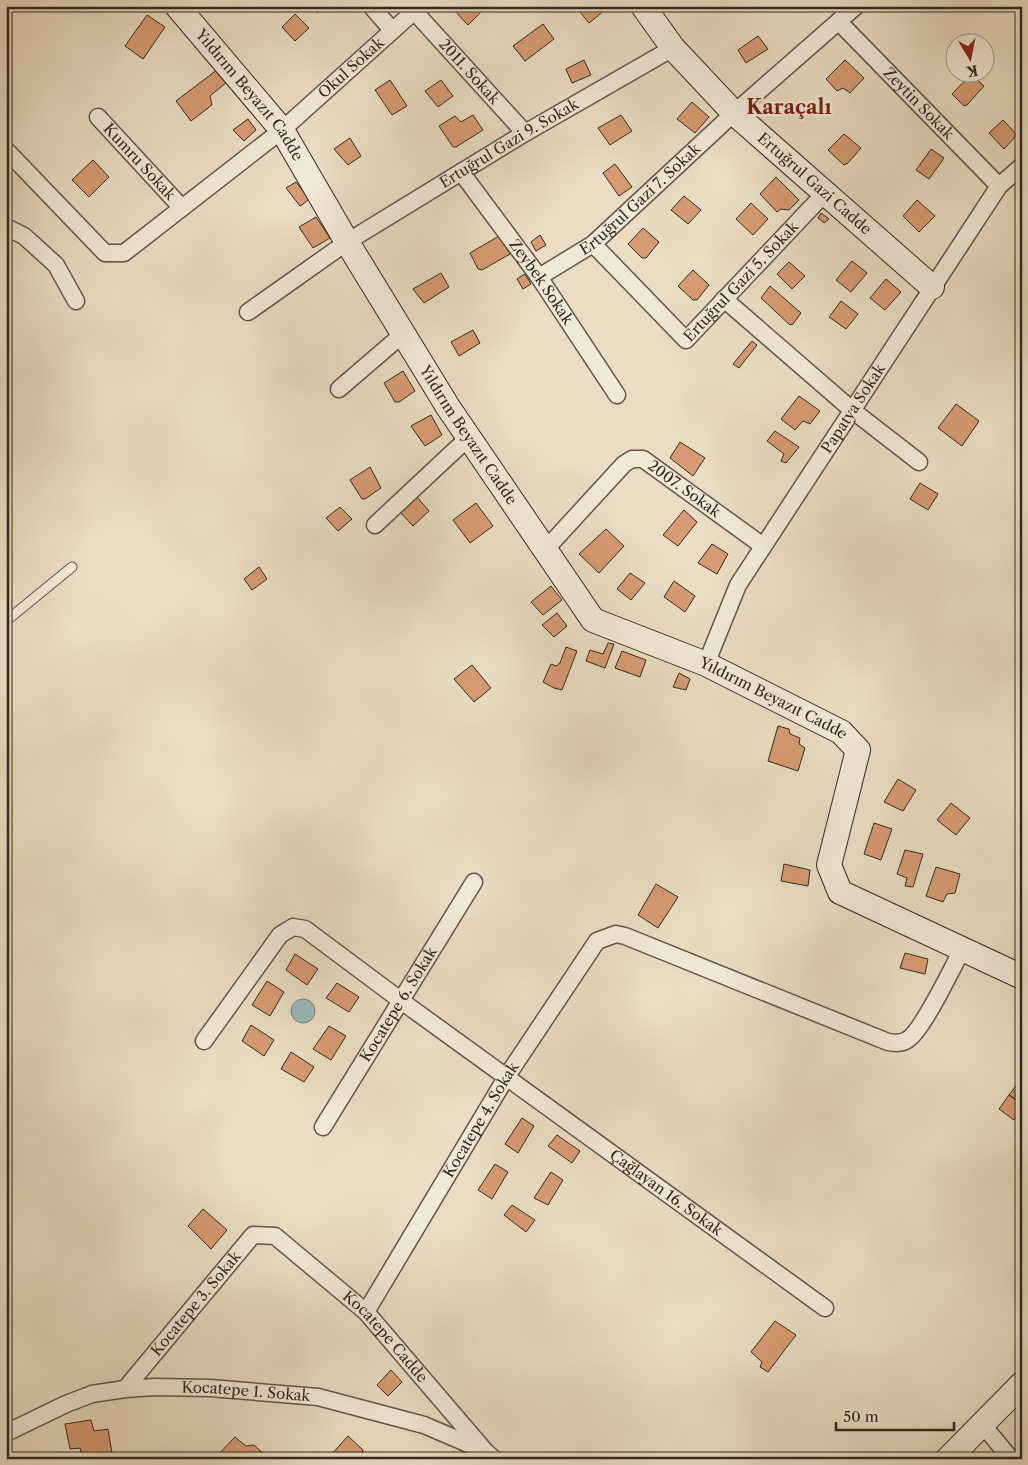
<svg xmlns="http://www.w3.org/2000/svg" width="1028" height="1465" font-family="'Libre Caslon Text',serif">
<style>
.water{fill:#9ababb;stroke:#70807d}
.building{fill:#d69b72;stroke:#322820}
.lines{fill:none;stroke-linecap:round;stroke-linejoin:round}
.lane-casing{stroke:#605549;stroke-width:11}
.street-casing{stroke:#605549;stroke-width:19}
.secondary-casing{stroke:#322820;stroke-width:26}
.lane{stroke:#f1e9d8;stroke-width:9}
.street{stroke:#f1e9d8;stroke-width:16}
.secondary{stroke:#f1e9d8;stroke-width:24}
.labels{text-anchor:middle;stroke-width:5;stroke-linejoin:round;paint-order:stroke}
.street-label{font-size:15px;fill:#322820;stroke:#f1e9d8}
.district-label{font-size:20px;font-weight:bold;fill:#7a1f14;stroke:#f1e9d8}
</style>
<rect width="100%" height="100%" fill="#eaddc3"/>
<filter id="stains"><feTurbulence type="fractalNoise" baseFrequency=".004" numOctaves="4"/><feColorMatrix values="0 0 0 0 .2 0 0 0 0 .09 0 0 0 0 .02 0 0 0 .5 -.17"/></filter>
<radialGradient id="worn" r=".72"><stop offset=".6" stop-color="#630" stop-opacity="0"/><stop offset="1" stop-color="#630" stop-opacity=".3"/></radialGradient>
<path class="water" d="M291 1011a12 12 0 1 1 24 0a12 12 0 1 1-24 0Z"/>
<path class="building" d="M311 6H326L317 13Z
M454 6H479L483 10 468 25 452 8Z
M585 6H610L589 23 579 11Z
M295 14 309 28 295 41 282 27Z
M147 15 165 27 143 59 125 46Z
M543 24 554 39 525 61 513 46Z
M758 36 768 49 746 63 738 50Z
M584 60 591 75 572 83 566 69Z
M845 60 864 78 850 93 843 88 837 91 826 79Z
M218 69 227 82 210 96 212 105 191 121 176 101Z
M971 74 984 86 967 105 964 106 952 94Z
M390 80 407 106 392 115 375 90Z
M441 80 453 96 438 107 425 91Z
M692 102 709 117 695 133 677 119Z
M473 115 483 130 456 147H453L439 126 455 116 461 122Z
M621 115 632 131 610 145 598 128Z
M248 119 256 130 244 141 233 130Z
M1003 120 1017 135 1004 149 989 133Z
M844 134 861 148 848 163 844 165 828 150Z
M350 138 361 156 348 165 334 149Z
M931 149 944 158 929 179 916 170Z
M93 160 109 177 89 197 72 180Z
M615 164 632 187 619 196 603 173Z
M776 177 799 200 789 210 781 209 777 212 760 194Z
M296 182 309 199 302 205 300 206 286 188Z
M684 196 701 210 688 224 671 210Z
M917 200 935 216 919 232 903 216Z
M751 203 768 219 753 235 736 219Z
M821 213 829 219 824 223 818 218Z
M316 217 330 238 313 248 299 227Z
M643 228 659 242 646 258H642L628 244Z
M540 235 546 245 536 251 531 242Z
M499 236 510 254 482 270 478 269 470 253Z
M852 261 867 273 851 292 836 280Z
M789 262 805 276 792 289 777 274Z
M693 270 709 285 697 300H693L678 286Z
M441 273 449 287 424 303 413 289Z
M525 274 531 284 523 289 517 279Z
M886 279 901 292 885 310 870 298Z
M770 286 801 313 793 324 790 325 761 298Z
M841 301 858 314 846 329 829 317Z
M473 330 480 343 459 356 451 342Z
M752 341 757 345 739 368 733 364Z
M403 371 415 391 399 402H395L384 383Z
M799 396 820 411 810 424 803 421 795 430 781 419Z
M956 404 979 421 962 446 938 428Z
M431 415 442 435 425 446 411 426Z
M775 431 799 447 786 463 781 461 784 454 767 441Z
M680 442 705 458 693 476 670 458Z
M370 467 381 488 365 499H362L350 480Z
M920 483 938 494 928 510 910 499Z
M417 497 429 511 413 526 400 512Z
M476 503 493 526 470 543 453 520Z
M340 507 352 519 338 531 326 518Z
M684 510 697 522 678 546 663 535Z
M606 529 624 546 599 573 579 554Z
M712 544 728 554 717 574 698 563Z
M259 567 267 579 252 590 244 579Z
M630 573 645 583 631 600 617 589Z
M674 581 695 596 685 612 664 597Z
M551 586 562 600 543 615 531 602Z
M557 613 567 626 554 637 542 625Z
M608 643 614 644 605 668 586 661 590 650 603 654Z
M566 647 577 651 562 690 554 688 543 682 551 664 556 666 560 663Z
M622 651 646 660 640 677 615 668Z
M472 665 491 688 474 702 454 679Z
M679 673 690 679 686 690 673 687Z
M778 726 789 729 790 734 800 738 799 744 805 748 798 771 768 761Z
M898 779 916 790 903 811 884 802Z
M951 803 970 818 956 835 937 820Z
M874 823 892 829 881 860 864 854Z
M905 850 923 854 913 887 905 886 907 878 897 874Z
M784 864 810 870 808 886 781 881Z
M936 867 960 874 955 893 947 894 943 902 926 896Z
M656 884 678 897 658 928 638 915Z
M905 953 928 959 925 974 900 968Z
M295 954 318 969 307 985 286 970Z
M267 981 284 992 270 1016 252 1005Z
M337 983 359 997 349 1012 326 998Z
M251 1025 274 1040 264 1056 242 1041Z
M329 1026 346 1036 331 1060 313 1049Z
M291 1052 314 1067 304 1082 281 1069Z
M1022 1078V1104L1009 1095Z
M1009 1095 1022 1104V1109L1014 1120 999 1109Z
M522 1118 534 1126 518 1153 505 1144Z
M557 1135 580 1151 572 1163 548 1146Z
M495 1164 508 1172 492 1199 478 1190Z
M551 1172 563 1180 548 1205 534 1198Z
M512 1205 535 1220 526 1232 504 1215Z
M203 1209 227 1230 211 1249 188 1226Z
M775 1321 796 1335 768 1372 760 1367 762 1362 751 1352Z
M391 1370 402 1382 388 1396 377 1385Z
M91 1420 94 1431 108 1429 113 1459H83L80 1448 70 1449 65 1424Z
M348 1436 363 1450 361 1459H334L331 1455Z
M235 1437 246 1446 254 1445 267 1457 266 1459H217L216 1457Z"/>
<g class="lines">
<g class="lane-casing">
<path id="lane" d="M6 621 72 567"/>
</g>
<g class="street-casing">
<g id="street">
<path d="M371 6 392 30"/>
<path id="s1" d="M414 11 525 133"/>
<path id="s2" d="M839 22 999 186"/>
<path id="s3" d="M98 117 182 208"/>
<path id="s4" d="M6 150 105 253H124L282 130 420 6"/>
<path id="s5" d="M461 172 539 277 617 395"/>
<path d="M6 227 24 236 56 265 76 301"/>
<path id="s6" d="M593 244 686 340 825 193"/>
<path id="s7" d="M539 277 593 244 734 113 856 6"/>
<path d="M724 299 852 410 919 462"/>
<path id="s8" d="M248 312 347 242 525 133 673 48"/>
<path d="M339 389 403 334"/>
<path d="M375 525 469 437"/>
<path id="s9" d="M545 550 624 464 632 459H643L763 546"/>
<path id="s10" d="M706 664 738 585 999 186 1022 166"/>
<path id="s11" d="M204 1041 280 935 293 927 305 929 411 1008 825 1308"/>
<path id="s12" d="M323 1127 474 882"/>
<path id="s13" d="M366 1312 507 1076 597 941 616 934 625 936 888 1042C894 1043 901 1044 907 1040 922 1032 952 968 962 950"/>
<path id="s14" d="M125 1389 253 1235 275 1236 366 1312 485 1451 494 1459"/>
<path d="M982 1424 1011 1459"/>
<path id="s15" d="M6 1433 66 1404 92 1394 125 1389 155 1387 210 1388 318 1397 424 1425 480 1449"/>
</g>
</g>
<g class="secondary-casing">
<g id="secondary">
<path id="s16" d="M177 6 282 130 347 242 448 407 593 620 706 664 841 732 858 750 829 865 840 892 1022 977"/>
<path id="s17" d="M643 6 673 48 734 113 932 287"/>
<path d="M948 1459 1022 1384"/>
</g>
</g>
<use href="#lane" class="lane"/>
<use href="#street" class="street"/>
<use href="#secondary" class="secondary"/>
</g>
<g class="labels">
<g class="street-label">
<text dy="5" stroke="none"><textPath href="#s4" startOffset="455">Okul Sokak</textPath></text>
<text dy="5" stroke="none"><textPath href="#s1" startOffset="82">2011. Sokak</textPath></text>
<text dy="5" stroke="none"><textPath href="#s16" startOffset="115">Yıldırım Beyazıt Cadde</textPath></text>
<text dy="5" stroke="none"><textPath href="#s2" startOffset="114">Zeytin Sokak</textPath></text>
<text dy="5" stroke="none"><textPath href="#s8" startOffset="311">Ertuğrul Gazi 9. Sokak</textPath></text>
<text dy="5" stroke="none"><textPath href="#s3" startOffset="61">Kumru Sokak</textPath></text>
<text dy="5" stroke="none"><textPath href="#s17" startOffset="248">Ertuğrul Gazi Cadde</textPath></text>
<text dy="5" stroke="none"><textPath href="#s7" startOffset="128">Ertuğrul Gazi 7. Sokak</textPath></text>
<text dy="5" stroke="none"><textPath href="#s6" startOffset="214">Ertuğrul Gazi 5. Sokak</textPath></text>
<text dy="5" stroke="none"><textPath href="#s5" startOffset="136">Zeybek Sokak</textPath></text>
<text dy="5" stroke="none"><textPath href="#s10" startOffset="296">Papatya Sokak</textPath></text>
<text dy="5" stroke="none"><textPath href="#s16" startOffset="520">Yıldırım Beyazıt Cadde</textPath></text>
<text dy="5" stroke="none"><textPath href="#s9" startOffset="188">2007. Sokak</textPath></text>
<text dy="5" stroke="none"><textPath href="#s16" startOffset="940">Yıldırım Beyazıt Cadde</textPath></text>
<text dy="5" stroke="none"><textPath href="#s12" startOffset="144">Kocatepe 6. Sokak</textPath></text>
<text dy="5" stroke="none"><textPath href="#s13" startOffset="224">Kocatepe 4. Sokak</textPath></text>
<text dy="5" stroke="none"><textPath href="#s11" startOffset="605">Çağlayan 16. Sokak</textPath></text>
<text dy="5" stroke="none"><textPath href="#s14" startOffset="111">Kocatepe 3. Sokak</textPath></text>
<text dy="5" stroke="none"><textPath href="#s14" startOffset="372">Kocatepe Cadde</textPath></text>
<text dy="5" stroke="none"><textPath href="#s15" startOffset="249">Kocatepe 1. Sokak</textPath></text>
</g>
<g class="district-label">
<text x="789" y="114">Karaçalı</text>
</g>
</g>
<rect width="1028" height="1465" fill="none" stroke="#eaddc3" stroke-width="25"/>
<rect x="8" y="8" width="1013" height="1450" fill="none" stroke="#322820" stroke-width="2.5"/>
<rect x="12" y="12" width="1003" height="1440" fill="none" stroke="#322820"/>
<g transform="translate(970 58) rotate(170)"><circle r="24" fill="#f1e9d8" stroke="#a59c8e"/>
<path d="M0-4L9 19L0 12L-9 19Z" fill="#8f2418"/>
<text y="-8" font-size="14" font-weight="bold" text-anchor="middle" fill="#322820">K</text>
</g>
<path d="M836 1422v8h118v-8" fill="none" stroke="#322820" stroke-width="2.5"/>
<text x="843" y="1422" font-size="15" fill="#322820" stroke="#f1e9d8" stroke-width="4" paint-order="stroke">50 m</text>
<rect width="100%" height="100%" filter="url(#stains)"/>
<rect width="100%" height="100%" fill="url(#worn)"/>
</svg>
